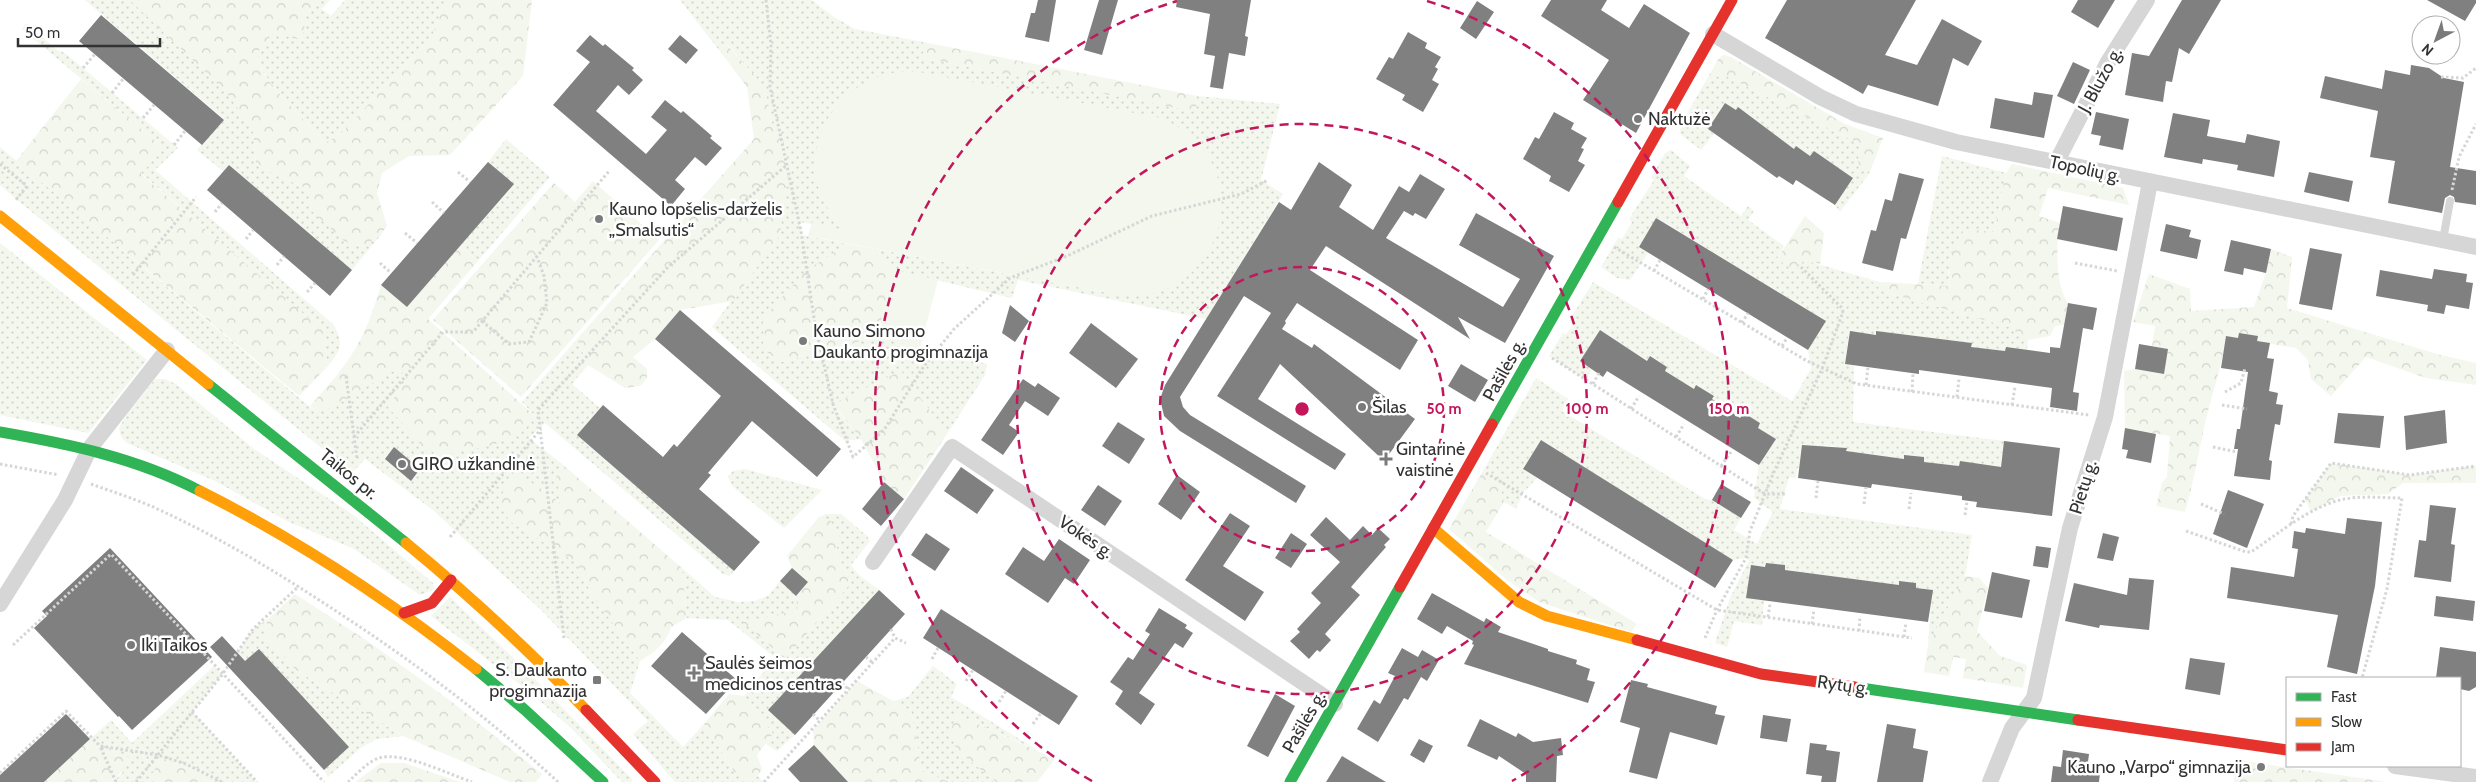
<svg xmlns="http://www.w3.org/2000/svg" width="2476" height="782" font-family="Cabin,sans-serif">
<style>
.grass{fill:url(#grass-dots)}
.forest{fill:url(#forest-crowns)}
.pitch{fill:#f3f7ed}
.building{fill:#808080}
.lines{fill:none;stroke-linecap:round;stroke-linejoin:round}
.path{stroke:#d6d6d6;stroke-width:3;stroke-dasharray:2.5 2.5;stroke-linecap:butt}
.lane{stroke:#d6d6d6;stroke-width:8}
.street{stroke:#d6d6d6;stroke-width:16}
.fast{stroke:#30b455;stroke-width:11}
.slow{stroke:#ff9f0a;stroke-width:11}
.jam{stroke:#e5322d;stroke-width:11}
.ring{fill:none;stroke:#c2185b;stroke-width:2.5;stroke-dasharray:9 6}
.poi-dot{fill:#7a7a7a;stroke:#fff;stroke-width:2}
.labels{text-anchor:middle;stroke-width:5;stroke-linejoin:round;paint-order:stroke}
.street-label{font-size:18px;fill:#323232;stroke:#fff}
.poi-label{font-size:18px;fill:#323232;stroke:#fff;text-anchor:start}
.centre{fill:#c2185b;stroke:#fff;stroke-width:2.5}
.ring-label{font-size:15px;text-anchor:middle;font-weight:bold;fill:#c2185b;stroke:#fff;stroke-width:5;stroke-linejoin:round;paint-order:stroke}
</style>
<defs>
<pattern id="grass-dots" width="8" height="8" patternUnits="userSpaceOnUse" patternTransform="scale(1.25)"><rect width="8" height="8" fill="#f3f7ed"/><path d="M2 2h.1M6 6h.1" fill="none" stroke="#d1d4cc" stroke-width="1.8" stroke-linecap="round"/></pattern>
<pattern id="forest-crowns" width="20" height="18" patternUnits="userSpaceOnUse" patternTransform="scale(1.25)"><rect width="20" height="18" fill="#f3f7ed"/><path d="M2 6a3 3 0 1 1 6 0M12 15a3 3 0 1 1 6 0" fill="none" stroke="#d1d4cc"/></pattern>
</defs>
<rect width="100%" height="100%" fill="#fff"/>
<path class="grass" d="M85 0H130L226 92 253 129 256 163 267 171 308 189 312 211 361 247 380 236 352 270 229 165 223 171 197 150 224 119Z
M320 0H330L322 9 331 16 345 0H445L433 34 340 135 325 143 281 96 263 72 257 53 273 33 302 39 307 12Z
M680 0H812L834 17 855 29 923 42V58L1196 111 1197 96 1280 104 1261 180 1283 194 1206 319 1018 280 1012 298 894 270 870 248 1114 294 830 213 843 230 800 222 802 235 848 244 807 270 781 362 877 337 987 364 985 375 947 434 901 371 833 405 861 439 845 441 712 327 780 235 779 124H772L764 87 728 45 719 50Z
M26 23 57 50 65 53 178 148 155 170 334 325C344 345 341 350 327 367L324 332 141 173 164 148 22 29Z
M1722 74 1860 144 1858 164 1869 174 1840 212 1835 205 1853 178 1814 151 1810 156 1796 146 1794 149 1738 107 1736 110 1725 103 1708 129 1714 134 1701 150 1680 134 1681 124 1704 84Z
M506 139 550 177 478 261 460 246 513 184 488 162Z
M0 147 316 412 397 369 408 377 388 407 536 417 522 402 577 339 588 365 572 384 600 408 577 435 734 571 729 576 723 574 545 423 529 438 562 464 556 473 562 503 536 485 510 521 577 563 591 593 640 661 630 693 683 747 704 724 735 773 749 780 758 776 763 782H675L633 734 648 721 539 608 434 511 365 459 352 473 16 199 0 185Z
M1671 150 1690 166 1684 176 1741 216 1748 206 1754 211 1748 220 1784 246 1777 259 1795 270 1804 260 1869 279 1884 292 2010 327 2028 340 2027 350 2006 347 2005 351 1971 347V343L1876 331V335L1849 332 1845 364 1854 365 1853 422 2004 441 2000 471 1960 461 1959 466 1924 462V457L1904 459 1846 453V448L1824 445 1823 448 1797 469 1796 478 1789 477 1780 509 1972 535 1965 576 1928 645 1932 590 1916 588V583L1899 582V585L1785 570V565L1766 563 1747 598 1764 600 1762 625 1734 621 1727 647 1715 643 1730 598 1749 560 1746 558 1733 560 1541 440 1523 469 1537 478 1523 493 1516 509 1504 502 1499 480 1483 471 1536 378 1568 399 1562 411 1705 499 1712 500 1741 518 1734 530 1757 544 1773 512 1754 498 1759 465 1776 439 1758 428 1760 423 1744 413 1740 418 1712 399 1714 396 1697 385 1694 389 1665 371 1667 367 1651 356 1647 361 1600 330 1580 361 1592 369 1586 380 1549 356 1563 333 1566 335 1573 324 1569 321 1593 282 1792 401 1811 369 1808 350 1826 321 1657 218 1639 247 1648 253 1630 280 1617 278 1601 267 1618 238 1622 239 1632 222 1629 219 1654 180 1651 178 1665 153Z
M1942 156 2006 173 1994 232 1948 271 1950 286 1918 284Z
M0 243 147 360 88 433 0 415Z
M155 379H165L176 384 254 449 352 514 433 583 434 590 420 595 354 549 287 521 215 481 127 443 121 437 119 428 126 416Z
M745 469 822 490 784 528 732 486 728 476 733 471Z
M826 514H841L867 536 870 541 851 565 859 575 879 590 769 710 795 735 777 751 766 744 773 734 744 696 775 658 728 620 687 618 682 568 715 597 738 602 755 601 769 595 780 581 796 596 798 610 785 659 851 583 836 551 830 520 818 518Z
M450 597 527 671 633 780 631 782H622L571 728 527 690 431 616Z
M268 619 264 635 296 670 403 736 377 739 362 747 328 777 324 770 349 747 259 649 233 672 228 666 253 629Z
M214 666 222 675 192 712 257 782H222L186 764 152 773 158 782H113L123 772 90 739 111 720 132 743Z
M933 666 957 684 951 697 1039 751 956 714 957 750 996 782H950L922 772 911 711 893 701 908 697Z"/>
<path class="forest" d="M130 0H320L307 12 302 40 273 33 257 53 263 73 281 96 325 143 340 135 433 34 445 0H532L523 76 450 155 409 156 382 173 377 193 387 226 380 236 361 247 344 241 312 211 308 189 267 171 256 163 253 129 226 92Z
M923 42 1197 96 1196 112 923 58Z
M727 45 765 87 772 124H779L789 168 780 235 733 301 680 310 655 339 633 357 647 369V378L640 386 625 388 588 365 577 339 754 139 747 87 719 50Z
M1724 55 1731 57 1845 124 1883 138 1869 174 1858 164 1860 144 1722 74 1704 84 1719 58Z
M81 79 164 148 141 174 325 332 327 367 299 396 16 161Z
M2012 164 2123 188 2129 205 2048 188 2039 216 2060 223C2056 244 2055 285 2068 303L2064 325 2055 326 2050 336 2028 340 2009 327 1884 292 1869 279 1880 282 1950 286C1947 261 1952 250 1965 229L1994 232 2006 173Z
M593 181 659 240 521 397 433 320 554 183 575 202Z
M1805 216 1824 233 1820 264 1804 260 1796 271 1777 259Z
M848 244 870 248 894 270 877 337 781 362 763 349V318L807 270Z
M460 246 478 261 428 319 536 417 521 433 493 445 440 456 423 447 388 407 408 377 397 369 327 410 316 412 310 406C350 362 364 343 381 285L407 307Z
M2271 249 2292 257 2287 308 2440 355 2476 363V385L2426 378 2366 357 2331 396 2311 379 2308 360 2296 348 2226 336C2222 365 2213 391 2206 419 2199 450 2194 481 2185 512L2156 506 2162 483 2167 477 2170 436 2125 428 2124 371 2135 369 2163 374 2168 349 2152 346 2155 326 2133 322 2149 274 2190 289 2191 311 2254 307 2266 273Z
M901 371 947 434 904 499 884 482 861 439 833 404Z
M2331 463 2410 475 2476 466V483H2403L2388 494 2340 496 2311 512 2305 499Z
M562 464 682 568 687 618 671 627C667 642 654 653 640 661L591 593 577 563 510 521 498 503 506 486 517 476 536 485 561 503 556 473Z
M1483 471 1499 480 1504 502 1486 532 1637 624 1631 632 1539 602 1507 580 1449 529Z
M818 518 830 520 841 538 836 551 851 583 785 659 743 622 798 610 796 596 808 582 792 568 787 556Z
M1965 576 1979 578 1988 588 1977 631 2000 656 2027 665 2023 688 1963 678 1966 659 1953 657 1949 676 1924 672 1928 645Z
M295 594 366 640 452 702 542 774 536 782H510L403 736 296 670 264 635 268 619Z
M857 681 911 711 922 772 950 782H848L814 745 813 730Z
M729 694 744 696 773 734 757 755 762 769 758 776 749 780 735 773 704 724Z
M956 714 1055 759 1037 782H996L957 750 950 734Z
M90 739 132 759 113 782H44Z
M163 759 186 764 222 782H158L152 773Z
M2237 760 2387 782H2234Z
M381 763H404L460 782H355Z"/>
<path class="pitch" d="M919 72 1161 118C1171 124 1186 130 1194 138 1242 185 1224 270 1159 292 1144 297 1129 295 1114 294L808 236 812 222 842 230C833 217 824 205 819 190 803 137 840 83 892 73 901 71 911 72 919 72Z
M894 270 938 280 920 348 877 337Z"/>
<path class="building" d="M1038 0H1056L1049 42 1025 37 1031 13H1035Z
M1099 0H1118L1102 55 1084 50Z
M1177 0H1251L1245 36 1248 37 1245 56 1229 53 1223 89 1210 87 1215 56 1204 54 1210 14 1176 7Z
M1551 0H1607L1601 10 1629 28 1644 4 1690 33 1636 133 1583 100 1609 60 1541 16Z
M1787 0H1916L1885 55 1917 65 1942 19 1982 41 1968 66 1953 58 1938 106 1868 85 1863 94 1765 38Z
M2078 0H2115L2098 28 2071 12Z
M2182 0H2221L2189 54 2179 48 2172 82 2166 81 2163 102 2125 95 2132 53 2149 56Z
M2427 0H2476V3L2465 21Z
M1477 1 1494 12 1476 39 1460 28Z
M101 15 224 120 202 145 79 41Z
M1408 32 1427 43 1425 48 1441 57 1435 67 1438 69 1432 80 1439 84 1423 112 1402 100 1405 95 1376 79 1389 57 1393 59Z
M590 35 603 46 605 44 634 68 632 70 643 80 629 95 618 85 596 111 646 154 667 130 651 117 665 100 681 113 683 111 712 136 710 138 722 148 706 166 695 157 675 180 685 189 671 206 553 105 590 62 576 51Z
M680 35 698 50 686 64 668 49Z
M2073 62 2090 70 2074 104 2057 96Z
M2411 65 2429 68 2444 78 2464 82 2450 167 2476 171V205L2455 202 2454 197 2450 195 2445 198 2442 213 2388 203 2395 161 2370 157 2378 111 2320 98 2325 76 2382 89 2385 70 2410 75Z
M2034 92 2053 95 2044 138 1990 128 1995 98 2032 105Z
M1725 103 1736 110 1738 107 1794 149 1796 146 1810 156 1814 151 1853 178 1835 205 1796 180 1793 185 1779 176 1777 178 1708 129Z
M1554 112 1574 123 1571 129 1587 138 1581 148 1584 149 1578 161 1585 165 1569 192 1549 181 1551 176 1523 159 1535 137 1539 139Z
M2096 112 2129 119 2123 150 2099 145 2101 136 2091 134Z
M2173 113 2210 120 2207 136 2245 143 2247 134 2280 141 2274 177 2237 170 2238 165 2203 159 2202 164 2164 157Z
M488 162 514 184 407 307 381 285Z
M1319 162 1352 185 1339 207 1373 230 1399 186 1409 192 1420 174 1445 189 1426 219 1415 213 1413 216 1404 211 1386 238 1503 307 1520 279 1459 245 1476 213 1554 256 1505 343 1458 317 1470 339 1326 246 1310 270 1418 340 1400 370 1297 303 1285 321 1286 323 1282 329 1312 348 1314 344 1415 419 1384 461 1280 364 1258 399 1346 454 1335 470 1217 396 1271 313 1244 296 1180 397 1183 407 1190 415 1306 486 1296 503 1180 431 1164 416 1160 399 1165 385 1279 202 1291 210Z
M229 165 352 270 330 296 207 190Z
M2309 172 2353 181 2349 202 2304 192Z
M1899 173 1924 179 1906 239 1901 238 1893 271 1862 263 1871 230 1876 231 1885 199 1892 201Z
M2063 206 2123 218 2117 251 2057 239Z
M1656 218 1826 321 1808 350 1639 247Z
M2166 224 2191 230 2189 237 2201 240 2197 259 2160 251Z
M2231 240 2271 249 2266 273 2244 268 2243 275 2224 271Z
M2310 248 2342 254 2332 310 2299 304Z
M2434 269 2467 274 2466 282 2473 283 2469 309 2446 305 2444 314 2427 311 2428 305 2376 296 2380 270 2432 279Z
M2068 303 2097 308 2093 330 2083 328 2073 392 2079 393 2077 411 2050 407 2052 388 1919 370V374L1845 364 1850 331 1876 335V331L1972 343 1971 347 2005 351 2006 347 2050 353V347L2060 348Z
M1010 305 1029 321 1015 342 1002 333Z
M680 310 841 449 817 477 752 421 708 473 711 475 699 489 760 542 734 571 577 435 603 405 663 457 674 444 677 447 721 396 655 339Z
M1091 323 1138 359 1116 388 1069 353Z
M1600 330 1647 361 1650 356 1667 367 1665 371 1694 389 1696 385 1714 396 1712 399 1740 418 1744 413 1760 423 1758 428 1776 439 1759 465 1607 371 1603 377 1580 361Z
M2239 333 2258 336 2257 341 2270 343 2267 358 2274 359 2269 391 2278 393 2276 404 2283 405 2280 425 2275 424 2269 460 2272 461 2270 480 2234 476 2238 449H2234L2237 429H2240L2248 372 2221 368 2226 336 2238 338Z
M2139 344 2168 349 2164 374 2135 369Z
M1461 364 1488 380 1475 402 1448 386Z
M1023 379 1035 387 1038 383 1060 398 1048 416 1025 401 1009 425 1019 432 1003 455 981 440Z
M2445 410 2447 443 2406 450 2404 416Z
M2338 413 2384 416 2380 448 2334 443Z
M1118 422 1145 439 1129 464 1102 446Z
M2125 428 2156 434 2151 463 2126 458 2128 450 2122 449Z
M1541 440 1733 560 1715 588 1523 469Z
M2004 441 2060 448 2052 516 1976 507 1977 502 1962 500V496L1872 484 1871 488 1798 478 1802 445 1847 448 1846 451 1904 459V455L1924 457V462L1959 466 1960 461 2001 467Z
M394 447 420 469 411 481 385 459Z
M961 467 994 490 977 514 944 491Z
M1177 475 1200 492 1181 520 1158 504Z
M884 482 904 499 881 526 862 509Z
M1721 484 1751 502 1741 518 1712 500Z
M1098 485 1122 501 1105 526 1081 510Z
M2228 490 2264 504 2247 548 2213 534Z
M2430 505 2456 508 2451 544 2455 545 2451 582 2414 577 2419 540 2426 541Z
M1230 513 1250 526 1223 566 1264 592 1245 621 1185 580Z
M1326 517 1350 540 1363 526 1372 535 1378 528 1390 539 1384 545 1386 547 1351 587 1360 595 1325 634 1331 640 1320 652 1317 650 1309 659 1290 641 1300 632 1297 629 1321 603 1311 593 1340 562 1310 535Z
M2347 518 2382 522 2375 586 2357 674 2327 667 2338 615 2227 598 2231 567 2294 577 2298 549 2292 548 2294 531 2305 533 2306 528 2345 534Z
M926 533 950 549 935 571 911 555Z
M1291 533 1307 544 1291 568 1275 558Z
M2103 533 2119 537 2113 561 2097 558Z
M1059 539 1090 560 1074 584 1065 578 1048 603 1005 574 1023 547 1044 561Z
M2036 546 2051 548 2048 568 2033 566Z
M110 548 212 657 132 730 119 716 118 717 34 628 47 616 42 611Z
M1766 563 1785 565V570L1899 585V581L1916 583V588L1933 590 1928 622 1746 598 1751 565 1765 567Z
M792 568 808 582 796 596 780 581Z
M1992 572 2030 580 2022 618 1984 611Z
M2129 578 2154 580 2149 630 2100 625 2099 628 2065 621 2074 583 2127 595Z
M879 590 905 614 795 735 768 710Z
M1432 593 1484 622 1486 618 1501 627 1498 632 1548 649V651L1577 660 1576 664 1590 669 1587 680 1595 682 1588 703 1464 664 1474 645 1472 644 1473 641 1447 626 1442 634 1417 619Z
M2436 596 2475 601 2473 621 2434 616Z
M1159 608 1187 625 1185 628 1193 633 1183 648 1175 643 1139 693 1155 704 1141 725 1115 704 1123 691 1110 682 1128 657 1133 660 1150 634 1145 631Z
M941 609 1078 696 1059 725 923 638Z
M682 632 737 680 706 714 651 666Z
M222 636 245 661 259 649 349 747 324 770 210 647Z
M2440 647 2476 652V687L2469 691 2460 689V678H2436Z
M1402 648 1418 657 1422 650 1439 660 1427 681 1421 677 1408 700 1404 698 1378 742 1357 729 1374 700 1380 704 1395 676 1388 673Z
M2190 658 2225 663 2220 695 2185 689Z
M1631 680 1648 684 1647 687 1717 706 1715 714 1725 716 1717 745 1670 732 1657 779 1629 772 1640 728 1620 722Z
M1275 694 1295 706 1268 757 1247 746Z
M66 714 90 739 44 782H0V775Z
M1763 715 1791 719 1787 742 1760 738Z
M1480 719 1516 737 1518 733 1533 742 1561 738 1563 755 1557 756 1556 782H1526V774L1499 756 1497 760 1467 746Z
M1887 724 1916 729 1913 748 1928 751 1923 782H1877Z
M1419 739 1433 746 1424 763 1410 755Z
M1810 743 1827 745 1826 750 1840 752 1836 782H1821L1822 776 1806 774Z
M814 745 848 782H800L788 769Z
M2063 750 2089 754 2088 762 2101 764 2099 782H2051L2053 766 2061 767Z
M1342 756 1386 782H1326Z"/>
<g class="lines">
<path class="path" d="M766 0 771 45 770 87 801 231 815 325 833 404 853 457 884 430 924 366 954 329 1010 278 1067 256 1152 216 1241 194 1268 180
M83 68 95 54
M2441 77 2463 78 2476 68
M112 93 123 79
M143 118 154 105
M174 145 185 131
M0 164 27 186 15 201
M458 172 470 182
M2452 190 2459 157 2476 124
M432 202 444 213
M215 212 222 203
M405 233 417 243
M246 239 253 230
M1614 247 1807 361 1857 384 2089 415
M380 263 391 273
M2075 263 2117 271
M277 265 284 256
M1654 271 1660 260
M133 275 196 197
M307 292 315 283
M1703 299 1708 289
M482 321 509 344 529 342 547 303 544 276 537 257
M1742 323 1748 313
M1782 346 1787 338
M1552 358 1765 494H1786
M346 376 357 459
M1593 384 1599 373
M1866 385 1868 367
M1912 392 1913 373
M2225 392 2241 383 2245 368
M1957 397 1959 379
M2012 405 2015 387
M2222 405 2247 409
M1631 409 1639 396
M354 437 443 332H473L610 170
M1676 437 1684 424
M2213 447 2237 452
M0 464 59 475
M1721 466 1731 452
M1486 473 1717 610 1912 638
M91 484C116 493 142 501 166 513 226 541 283 576 339 613 417 664 490 719 558 782
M1816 498 1818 481
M1864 504 1866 487
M2201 504 2224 514
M1909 509 1911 493
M1965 515 1967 501
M2291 524 2293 516 2331 463 2410 475 2476 466
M2186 531 2246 552H2251C2278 534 2308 508 2340 500 2360 495 2382 498 2402 498L2387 589 2362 678
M450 537 541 429
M1768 617 1770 604
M1812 624 1814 609
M891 629 895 638
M1859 631 1860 616
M1904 637 1906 622
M564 638 538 410 668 267 788 164
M1705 638 1717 610 1746 558 1750 531 1773 474 1822 369 1843 312 1842 308 1799 265
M13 645 111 554 324 782
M866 657 873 663
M932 659 938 648
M966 681 973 670
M842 683 849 690
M999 702 1006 691
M192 712 257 782
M813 714 820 721
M1033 724 1041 713
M0 773 66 711 100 746
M116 782 100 746 158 755 186 764 222 782
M136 782 222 675 253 629 299 586
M348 782C357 774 367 762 379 758 403 751 448 774 472 782
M764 782 895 638 906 643"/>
<path class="lane" d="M2443 240 2450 201"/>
<path class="street" d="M1713 34 1820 97 1856 114 1956 142 2476 247
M2056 163 2108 62 2147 0
M873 562 952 447 1335 704
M0 604 65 500 90 448 167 350
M2395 766 2476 777
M1990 782 2012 728 2034 698 2070 528 2105 417 2150 182"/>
<path class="fast" d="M208 384 406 543
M1492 424 1618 202
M0 432C69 444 137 458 200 491
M476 669 525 710 603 782
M1854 687 2078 720
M1290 782 1400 587"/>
<path class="slow" d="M0 216 208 384
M200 491C298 540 390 601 476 669
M1433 528 1519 602 1547 616 1637 640
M406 543C469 595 530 651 586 710"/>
<path class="jam" d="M1618 202 1732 0
M1400 587 1492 424
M404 613 432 603 451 580
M1637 640 1761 674 1854 687
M586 710 655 782
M2078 720 2287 750"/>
</g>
<g class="ring">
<circle cx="1302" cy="409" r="142"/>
<circle cx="1302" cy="409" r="285"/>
<path d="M1092 781A427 427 0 0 1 1177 1M1427 1A427 427 0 0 1 1512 781"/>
</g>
<g class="poi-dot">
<circle cx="1638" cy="119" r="5"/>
<circle cx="599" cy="219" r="5"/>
<circle cx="803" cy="341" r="5"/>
<circle cx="1362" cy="407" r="5"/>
<path d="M1383.5 451.5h5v5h5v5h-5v5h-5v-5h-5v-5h5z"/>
<circle cx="402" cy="464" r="5"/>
<circle cx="131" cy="645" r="5"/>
<path d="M691.5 665.5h5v5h5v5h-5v5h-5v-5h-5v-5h5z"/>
<rect x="592" y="675" width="10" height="10" rx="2.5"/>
<circle cx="2261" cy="767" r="5"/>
</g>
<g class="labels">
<g class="street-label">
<text transform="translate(2100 80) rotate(-61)" y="6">J. Blužo g.</text>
<text transform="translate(2085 169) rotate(12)" y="6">Topolių g.</text>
<text transform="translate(1504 370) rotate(-61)" y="6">Pašilės g.</text>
<text transform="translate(349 474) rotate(39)" y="6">Taikos pr.</text>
<text transform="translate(2083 487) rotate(-73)" y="6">Pietų g.</text>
<text transform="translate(1086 537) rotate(34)" y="6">Vokės g.</text>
<text transform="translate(1843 685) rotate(8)" y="6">Rytų g.</text>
<text transform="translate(1304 722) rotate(-60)" y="6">Pašilės g.</text>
</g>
<g class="poi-label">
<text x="1648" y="125">Naktužė</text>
<text x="609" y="215">Kauno lopšelis-darželis<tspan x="609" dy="21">„Smalsutis“</tspan></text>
<text x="813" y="337">Kauno Simono<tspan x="813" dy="21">Daukanto progimnazija</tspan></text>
<text x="1372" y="413">Šilas</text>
<text x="1396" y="455">Gintarinė<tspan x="1396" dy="21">vaistinė</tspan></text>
<text x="412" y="470">GIRO užkandinė</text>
<text x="141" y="651">Iki Taikos</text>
<text x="705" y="669">Saulės šeimos<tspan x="705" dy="21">medicinos centras</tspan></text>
<text x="587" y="676" text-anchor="end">S. Daukanto<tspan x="587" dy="21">progimnazija</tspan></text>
<text x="2251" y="773" text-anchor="end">Kauno „Varpo“ gimnazija</text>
</g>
</g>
<circle cx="1302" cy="409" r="8" class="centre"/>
<g class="ring-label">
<text x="1444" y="414">50 m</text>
<text x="1587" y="414">100 m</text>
<text x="1729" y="414">150 m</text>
</g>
<rect x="2286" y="677" width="175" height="90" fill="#ffffff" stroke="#adadad"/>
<rect x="2296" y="693" width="25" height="8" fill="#30b455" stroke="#adadad"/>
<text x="2331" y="702" font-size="15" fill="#323232">Fast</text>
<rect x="2296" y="718" width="25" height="8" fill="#ff9f0a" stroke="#adadad"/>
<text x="2331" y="727" font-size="15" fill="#323232">Slow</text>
<rect x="2296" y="743" width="25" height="8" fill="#e5322d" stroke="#adadad"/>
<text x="2331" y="752" font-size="15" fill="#323232">Jam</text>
<g transform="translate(2436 40) rotate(221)"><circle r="24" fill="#ffffff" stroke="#adadad"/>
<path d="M0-4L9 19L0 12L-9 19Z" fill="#7a7a7a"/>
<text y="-8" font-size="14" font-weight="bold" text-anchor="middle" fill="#323232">N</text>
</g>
<path d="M18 38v8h142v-8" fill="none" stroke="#323232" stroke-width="2.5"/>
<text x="25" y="38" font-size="15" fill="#323232" stroke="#ffffff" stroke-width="4" paint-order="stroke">50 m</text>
</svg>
